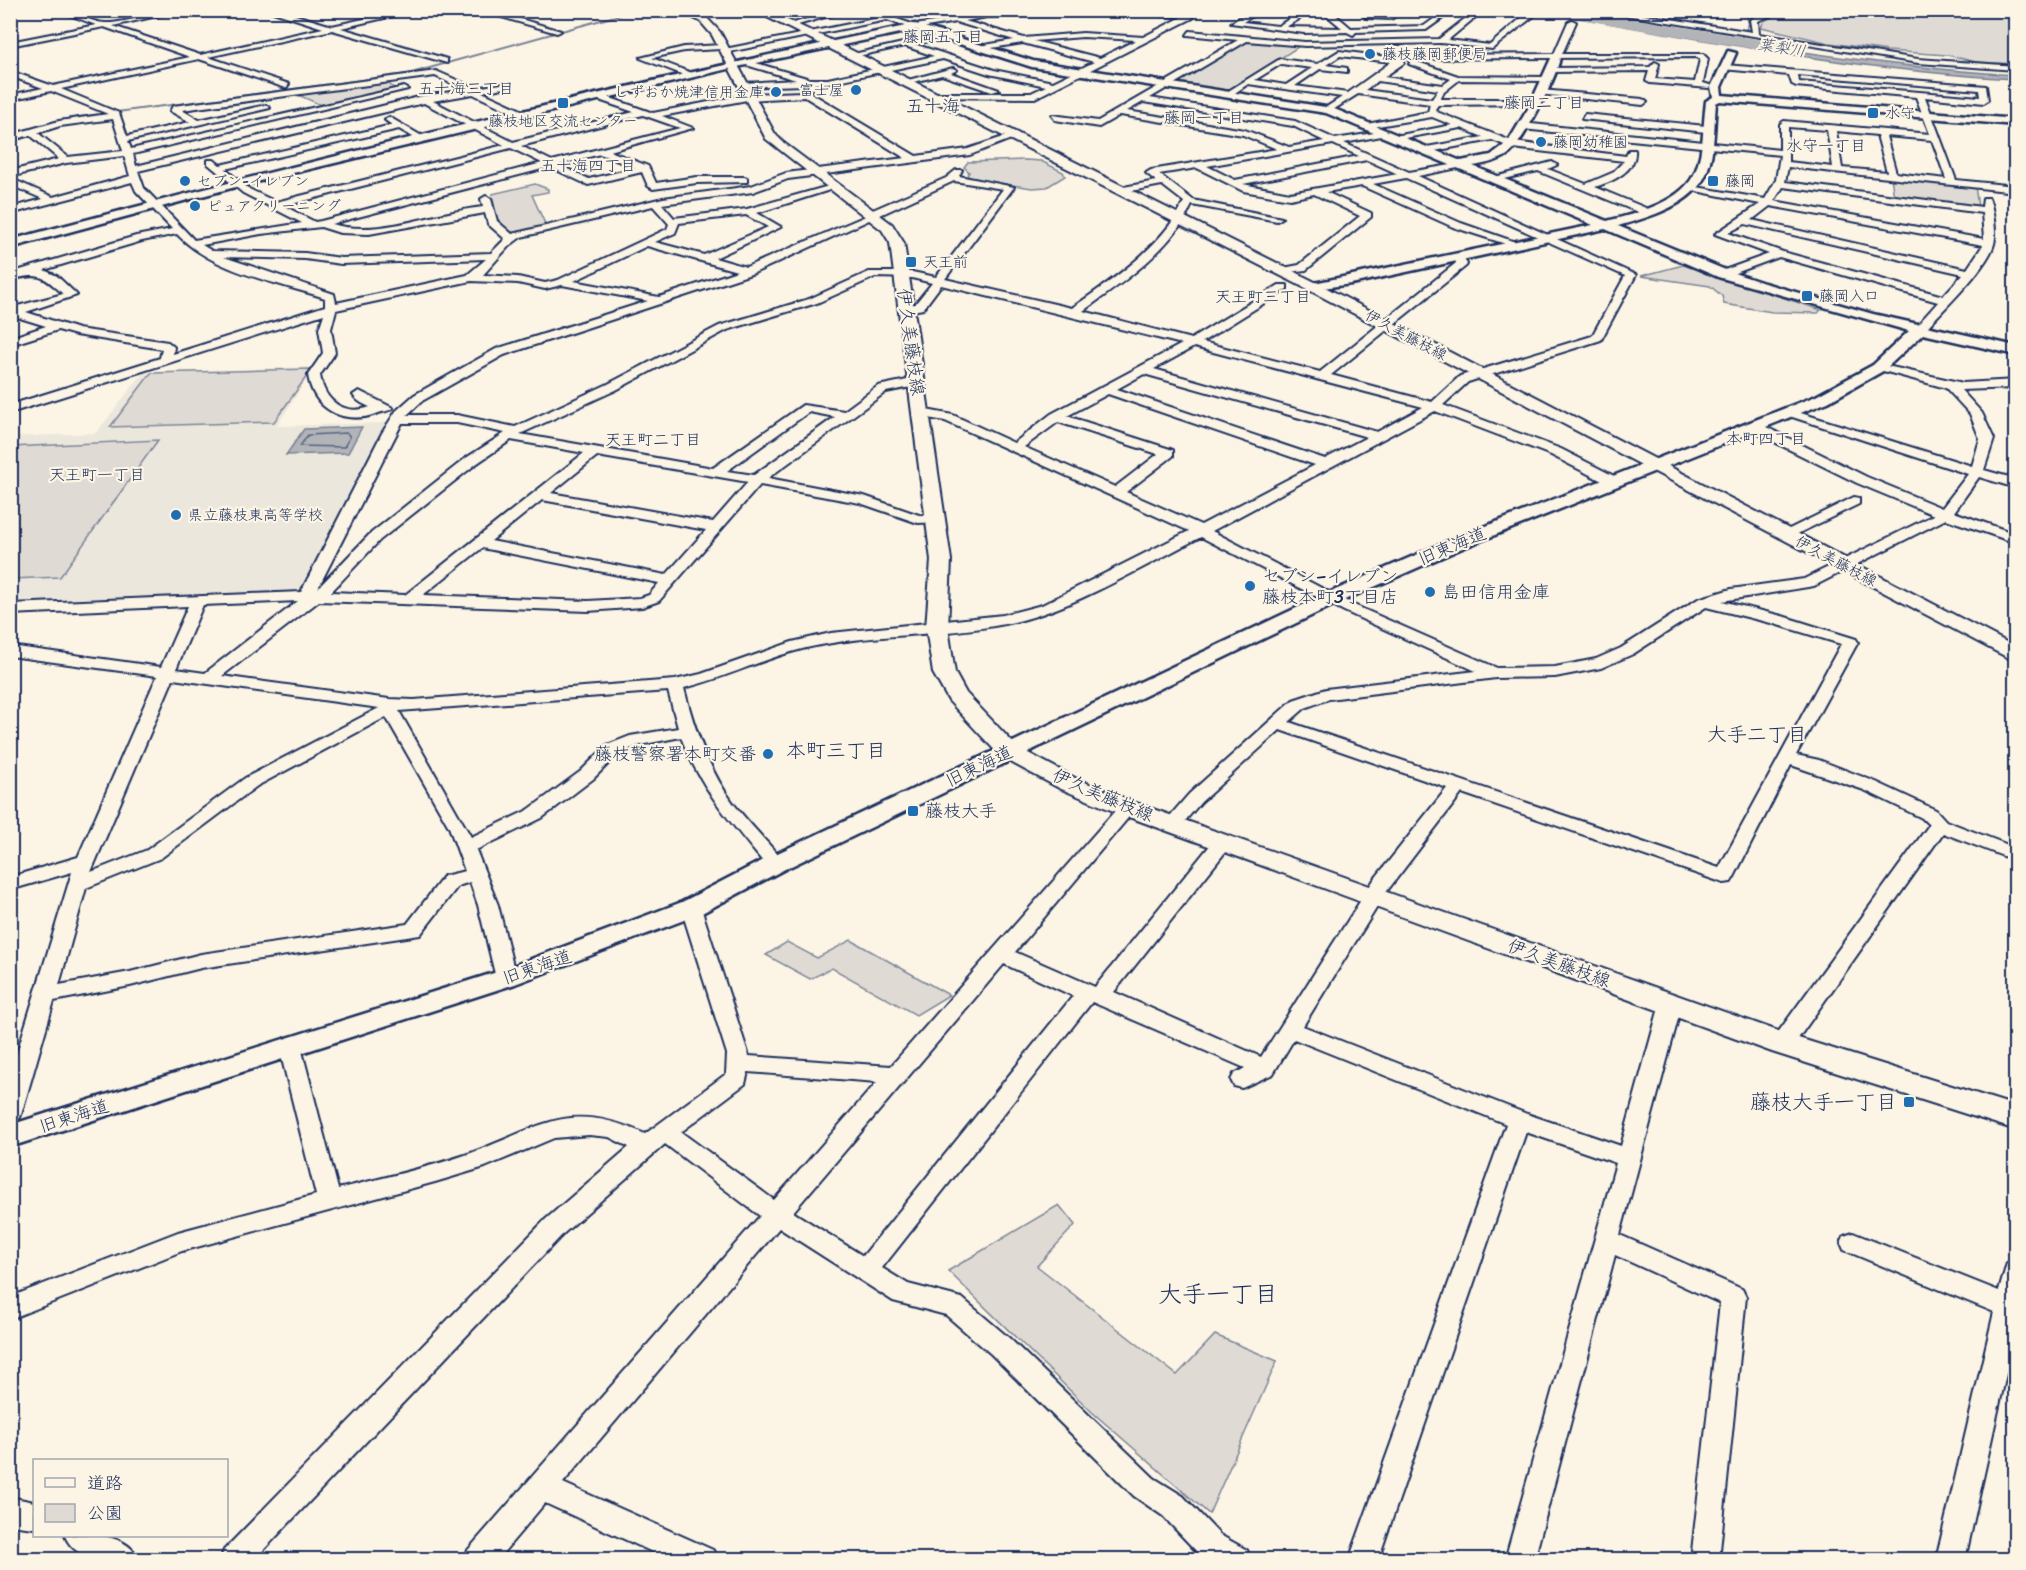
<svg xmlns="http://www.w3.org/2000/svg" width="2026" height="1570" font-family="Sriracha,'Klee One',sans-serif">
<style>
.built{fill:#ece7dc}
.green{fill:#dfdbd4;stroke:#7d8599;stroke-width:1.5}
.water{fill:#b2b4b8;stroke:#767f94;stroke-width:1.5}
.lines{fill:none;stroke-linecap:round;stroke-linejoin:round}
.shore{stroke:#576482;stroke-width:1.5}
.stream-far1{stroke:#767f94;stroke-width:2}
.stream{stroke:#767f94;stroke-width:3}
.river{fill:#b2b4b8;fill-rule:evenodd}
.minor-casing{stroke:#1b2f5e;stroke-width:4}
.tertiary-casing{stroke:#1b2f5e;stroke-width:5}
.secondary-casing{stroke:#1b2f5e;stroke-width:4}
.minor{fill:#fcf5e5;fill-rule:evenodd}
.tertiary{fill:#fcf5e5;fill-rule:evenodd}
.secondary{fill:#fcf5e5;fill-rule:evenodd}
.poi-dot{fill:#1f6fb2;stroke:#fcf5e5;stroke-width:2}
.labels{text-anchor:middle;stroke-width:4.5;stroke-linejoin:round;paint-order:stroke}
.far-poi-label{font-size:15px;fill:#1b2f5e;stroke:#fcf5e5;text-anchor:start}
.far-street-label{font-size:15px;fill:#1b2f5e;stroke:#fcf5e5}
.far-neighbourhood-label{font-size:16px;fill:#1b2f5e;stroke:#fcf5e5}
.far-water-label{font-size:16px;font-style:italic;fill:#485779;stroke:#fcf5e5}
.far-quarter-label{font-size:18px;fill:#1b2f5e;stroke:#fcf5e5}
.street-label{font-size:18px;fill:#1b2f5e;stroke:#fcf5e5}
.poi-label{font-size:18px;fill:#1b2f5e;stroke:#fcf5e5;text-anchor:start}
.neighbourhood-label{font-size:20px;fill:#1b2f5e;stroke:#fcf5e5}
.near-poi-label{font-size:21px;fill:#1b2f5e;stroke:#fcf5e5;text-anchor:end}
.near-neighbourhood-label{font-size:24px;fill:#1b2f5e;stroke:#fcf5e5}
</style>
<rect width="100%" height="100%" fill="#fcf5e5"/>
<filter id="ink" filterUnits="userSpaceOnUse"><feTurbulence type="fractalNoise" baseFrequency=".0167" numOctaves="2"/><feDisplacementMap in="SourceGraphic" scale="12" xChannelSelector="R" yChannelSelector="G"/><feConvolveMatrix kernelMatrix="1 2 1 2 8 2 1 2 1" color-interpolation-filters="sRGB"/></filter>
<g filter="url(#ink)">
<path class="built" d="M314 367 277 426 387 423 302 593 11 601 10 437 96 433 143 373Z"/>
<path class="green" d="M1784 11H1988L2013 19 2015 64 1976 62 1947 55 1888 51 1829 43 1761 27 1764 21Z
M1247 40 1301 45 1230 91 1174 83Z
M387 83 397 90 323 106 298 95Z
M1026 160 1041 161 1063 172 1065 176 1047 187 1032 188 966 178 969 172 964 167 968 162Z
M1891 177 1975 186 1978 207 1894 197Z
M535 184 548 189V192L532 195 546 226 509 233 496 217 492 194Z
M1683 265 1821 310 1818 313 1772 312 1724 304 1722 296 1710 286 1641 276Z
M312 369 274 422 110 427 151 373Z
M158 440 60 577 11 579V447Z
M851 940 949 995 916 1015 832 968 810 979 766 955 787 942 817 958Z
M1059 1205 1075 1225 1037 1266 1177 1375 1215 1335 1277 1361 1209 1514 1092 1412 948 1271Z"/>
<path class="water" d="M1570 12C1718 39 1866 66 2015 75V79C1859 71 1705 40 1551 13Z
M362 427 348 453 286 455 304 429Z"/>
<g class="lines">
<path class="shore" d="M347 433 350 437 344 447 300 446 308 435Z"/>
<path class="stream-far1" d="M1739 42 1749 24 1745 10
M10 134 71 118 408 74 637 10"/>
<path class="stream" d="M10 134 16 132"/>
<path class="river" d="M1543 10H1580L1780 43 1788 48 1780 53 1550 14Z"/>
<g class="minor-casing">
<path id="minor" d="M56 10C73 10 88 22 105 23 127 24 157 10 183 10L113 26 200 55 323 28 267 10H279L332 26 404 10H419L341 28 447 59V63L332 30 208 57 289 84 286 88 199 59 61 89 119 113 127 136 190 122 170 111 173 106 436 71 475 88 508 83V87L482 92 528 113V117H522L473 94 433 101 513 142 634 112 596 99 599 94 653 113 749 94 803 92 805 85 740 87 743 83 796 80 743 64 746 60 810 79H828L934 56 905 46 853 57 849 55 943 34 946 38 914 44 994 70 1053 82 1094 62 1023 43 979 50V46L1014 40 956 22 915 29 887 20 724 53 721 49 684 51 652 58 692 73 689 77 640 58 684 47 722 45 725 49 879 18 858 10H870L915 25 946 20 919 10H931L956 18 987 13 1111 10 1193 14V18L1035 98 929 97 932 93H1031L1046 86 989 74 943 59 828 83 814 84 811 93 916 156 968 149 1015 133 1019 136 970 155 788 179 753 192 662 204 674 218 747 209 836 184V188L757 213 781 227 715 258 746 267 868 215V212L946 178 956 170H962L959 176 1014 187 945 279 1072 308C1112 280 1162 247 1184 202L1162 185 1121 193 1118 192V188L1156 181 1146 173 1151 170 1277 149 1243 135 1120 115 1099 127 1055 120 1052 115 1098 121 1238 40 1187 35 1190 31 1305 42 1439 39 1476 10H1484L1448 40 1490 45 1528 12H1534V16L1492 49 1441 43 1305 46 1247 41 1150 98 1295 121 1335 139 1387 131V135L1344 143 1409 172 1463 163V167L1418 176 1636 275 1601 340 1468 382 1443 405 1561 449 1618 478V484H1608L1551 455 1435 411 1212 531 1354 605 1497 668 1555 667 1596 659 1621 648 1698 599 1731 589 1804 579 1934 515 1857 483 1748 429V423H1758L1867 477 1942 508 1968 474 1780 413 1786 409 1791 410 1972 466 1980 439 1970 414 1946 388 1872 368 1878 364 1963 383 2016 380V388L1961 390 1982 413 1994 439 1984 470 2016 479V488L1979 477 1954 512 2016 534V543L1946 519 1814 586 1722 601 1782 616 1856 639 1858 642 1796 755 1819 760 1876 782 1936 810 1946 821 2016 848V861L1943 833 1790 1050 1782 1052 1774 1050 1771 1044 1774 1038 1929 825 1922 818 1864 790 1791 765 1734 877 1731 882 1724 883 1462 793 1387 891 1303 1026 1527 1114 1621 1146 1660 1004 1664 999 1671 996 1678 999 1682 1004 1620 1235 1742 1289 1746 1297 1719 1560H1691L1720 1303 1615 1255 1534 1560H1505L1616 1163 1526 1132 1378 1560H1349L1506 1124 1294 1039 1273 1074 1242 1088 1234 1086 1231 1080 1234 1074 1245 1068 1092 1002 882 1268 908 1284 962 1298 1009 1338 1154 1478 1183 1496 1220 1535 1247 1550 1251 1560H1208L1200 1555 1163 1516 1134 1496 991 1354 946 1315 893 1301 779 1228 563 1483 713 1550 717 1560H670L545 1503 497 1560H464L468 1550 760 1216 665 1144 564 1233 254 1560H220L224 1550 546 1219 629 1147 609 1137 589 1135 554 1138 485 1167 435 1182 182 1251 10 1319V1297L178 1232 316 1195 279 1047 282 1041 290 1039 298 1041 301 1047 338 1189C382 1178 428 1168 471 1153 542 1127 568 1099 645 1134L726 1074 727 1054 681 908 684 903H698L701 908 749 1056 891 1066 1121 804 1127 802 1136 808 1133 812 1015 952 1095 987 1216 838H1230L1232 842 1230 846 1114 992 1261 1057 1373 881 1447 788 1280 730 1201 802 1179 828 1172 830 1163 824 1189 794 1293 700 1326 689 1476 671 1344 611 1201 537C1141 567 1071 611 1005 624 940 637 871 633 806 648 764 658 726 678 684 688 694 728 708 769 733 803 748 823 766 840 782 860L785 864 782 868H768C733 824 702 792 681 737L640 745 619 753 593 779 542 818 476 850 498 905 516 978 513 983 506 985 499 983 496 978 478 905 470 882 458 886 420 935 201 968 130 986 54 1001 21 1115 18 1121 10 1124V1076L72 872 10 890V877L78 857 157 676 10 656V646L161 667 188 606 10 614V604L301 592 382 433 396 411 414 395 496 349 648 301 562 285 545 289 518 283 471 281 336 310 331 329 335 353 320 375C324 402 345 416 370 407 363 404 358 402 353 395L359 391 393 408C388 412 383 411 376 414 344 425 313 410 308 375L323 353 319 329 324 314 10 413V405L160 358 162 349 76 335 58 330 10 345V338L46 326 10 315V308L63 294C42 274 38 273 10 280V273L136 236 172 229 136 191 132 182 10 214V208L43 199 10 185V178L53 197 130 176 124 156 66 163 10 177V171L59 159 30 135 10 141V135L59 121 108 114 51 91 10 100V95L43 88 10 76V71L53 86 190 57 104 27 10 46V42L96 25ZM1145 14 1182 17 1143 37 1083 33 1024 38 965 21 987 17ZM1083 37 1136 40 1100 58 1034 41ZM435 76 465 90 423 96 136 166 133 154 408 89 404 87 131 149 128 141 270 108 266 105 199 120 182 110ZM805 97 905 158 786 173 751 186 663 198 512 234 497 221 491 199 486 196 481 199 483 207C433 212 381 238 331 224L550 167 588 185 642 172 648 186 653 189 697 183 747 182V178L744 177H697L656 183 648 166 610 151 693 128 662 116 747 100ZM1143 102 1293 126 1324 141 1289 147 1245 130 1127 111ZM424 103 504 145 276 202 249 189 225 169 399 129 420 141 427 139 389 117 385 120 392 125 220 165 214 160H208V164L243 193 302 223 194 240 144 188 138 171ZM643 115 680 128 552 161 521 146ZM113 119 123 151 68 157 38 133 60 126ZM1333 144 1359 156 1235 180 1207 166ZM511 148 542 163 321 221 315 222 284 206ZM600 154 635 168 589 179 559 165ZM1367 160 1398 174 1290 193 1243 184ZM1197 168 1243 191 1290 199 1314 194 1360 216 1299 265 1278 269V273L1306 270 1371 217V213L1326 192 1362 186 1453 227 1512 246 1521 244 1461 223 1373 184 1406 178 1625 276 1592 336 1460 376 1432 402 1331 375 1466 266 1467 264 1462 254H1454L1456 263 1320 372 1202 342 1287 289V285H1279L1191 339 1083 311C1122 283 1171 250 1192 205L1277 221 1282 218 1193 200 1159 174ZM954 181 1003 189 936 277 912 272H869L809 299 719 326 608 384 515 427 457 415H407L422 401 504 355 754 273ZM653 206 669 224 667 229 558 280 545 283 518 277 483 275 509 246 521 237ZM485 213 488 224 505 239 491 253 341 258 305 253 212 251 202 245 261 234 321 227 340 233 369 234ZM746 215 768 227 704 255 655 242 675 233 679 223ZM177 234C213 272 276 282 325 298V306L173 354 174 347 168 342 78 329 26 312 77 295 57 276 44 270 142 241ZM647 246 737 271 659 297 574 281ZM224 257 305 259 341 264 486 259 467 275 336 303 334 294ZM875 277 912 278 932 283 915 304 903 307 901 309 907 312 923 309 941 285 1182 344 1051 414 1014 443 953 415 921 409 915 413 916 416 945 421 1189 531 1042 605 1003 615 831 633 792 642 701 674 675 680 414 700 389 699 222 676 319 601 588 611 642 607 659 601 760 485 860 503 918 523 941 522V516L919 515 864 496 768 478 886 392 921 385 923 382 917 378 878 386 844 411 803 405 713 468 520 434 616 390 727 330 817 303ZM1194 347 1423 407 1377 432 1154 369ZM1144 374 1367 437 1325 459 1117 389ZM1108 394 1315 465 1201 525 1126 492 1173 456V450L1067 416ZM809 412 835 417 754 475 727 471ZM1058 422 1158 454 1115 487 1024 447ZM402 423H457L505 433 466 458 370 534 318 588ZM511 440 584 453 405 595 331 592 380 540 476 464ZM597 456 748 482 713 522 551 493ZM542 500 706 530 666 575 491 541ZM482 548 659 583 649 595 640 598 588 601 423 595ZM298 601 205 673 176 669 203 605ZM1706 607 1771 623 1841 644 1719 868 1289 722 1305 708 1329 699 1496 678 1555 677 1601 668 1633 654ZM173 679 379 708 245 778 147 850 91 872ZM668 691 678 728 630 736 607 745 581 771 528 810 471 837 399 711ZM386 717 449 827 465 871 444 876 407 924 201 954 130 972 59 985 86 888 161 858 257 786ZM1004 964 1073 996 863 1256 793 1212ZM748 1072 877 1082 774 1200 681 1132 745 1084Z
M477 10H490L561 31 557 33Z
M836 10H849L791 27 787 25Z
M1253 10H1262L1243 22 1278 26 1304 10H1330L1351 28 1424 26 1446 10H1454L1426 30 1356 32 1353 35 1347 32 1304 33 1231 23ZM1309 13H1324L1342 28 1286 27Z
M1396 10H1404L1391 19 1365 18 1389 15Z
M1594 10H1614L1752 32 1750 20 1756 16 1752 10 1762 13 1783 10 1758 21 1759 34 1918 59 2016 66V70L1918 63Z
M1991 10 2016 12V16L1994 12Z
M1572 20 1576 22 1562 54H1703L1708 59 1703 83 1713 86 1709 88 1650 83 1646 81 1649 71 1551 72 1547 70 1551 68 1650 67 1655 62 1659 64 1655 79 1695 82 1700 59 1696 57 1404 59V63L1384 77 1443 85 1451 79 1409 64 1412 60 1458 76 1550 77 1547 81 1459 80 1444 92 1440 99H1536L1539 104 1438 105 1435 109 1437 112 1514 142 1626 156 1629 150H1635C1637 171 1612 182 1595 187L1653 211V215H1645L1538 171 1492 182 1487 179 1552 162 1557 165 1548 169 1586 184 1612 173 1624 161 1512 148 1492 140 1424 153 1421 152V148L1483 137 1461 128 1394 140 1390 137 1452 125 1432 117 1366 128 1362 125 1428 112 1430 104 1358 94 1328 113 1325 108 1342 97 1248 84 1229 97 1222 95 1280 59 1318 64 1339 51 1396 58 1402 55 1554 54 1568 22ZM1340 56 1391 62 1348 93 1295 86 1320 69 1347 72V68L1326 65ZM1281 64 1312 68 1286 85 1255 80ZM1378 81 1438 90 1432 99 1365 90Z
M1725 65 1986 86 1988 100 1984 103 1925 97 1956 180 2016 186V192L1788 167 1785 182 1982 207 1983 198H1989C1993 208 1997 233 1994 244 1987 269 1941 311 1922 333L1912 331 1938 302 1779 257 1727 276H1719V272L1769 254 1715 234 1760 204 1686 189 1691 186 1765 199 1776 180 1780 155 1522 129 1518 126 1522 123 1780 150V124L1784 121 1930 134 1916 97 1796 86 1792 84 1789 75 1722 69ZM1798 75 1979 90 1980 97 1799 82ZM1788 127 1827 130 1833 167 1788 162ZM1836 131 1877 135 1887 172 1842 168ZM1886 136 1932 140 1946 179 1896 173ZM1783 187 1982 213 1984 239 1774 201ZM1770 206 1983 245 1967 269 1752 220ZM1745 224 1963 274 1943 296 1783 252 1728 233Z
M953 68 957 70 951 73 999 90 992 92 942 75 905 84 901 82Z
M1541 90 1643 99 1647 102 1643 105 1538 94Z
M1585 114 1706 126 1710 129 1706 132 1582 119Z
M1854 497 1859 498V504L1791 537 1786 538 1779 534Z
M1853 1233 1999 1291 2007 1263 2016 1260V1329L1965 1560H1936L1994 1312 1844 1250 1841 1243 1844 1236Z
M10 1497 34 1502V1528L10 1525Z
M65 1536C89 1533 128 1533 139 1560 113 1560 77 1564 65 1536Z"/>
</g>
<g class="tertiary-casing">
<path id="tertiary" d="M915 24 1033 61 1332 108 1461 161 1491 155 1508 142 1529 107 1552 56 1560 54C1562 69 1523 142 1509 154 1499 161 1485 164 1473 166L1607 221C1636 214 1685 201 1696 170 1704 148 1703 124 1706 101L1713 97 1711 87 1728 51 1736 53 1721 87 1722 95 2016 119V125L1720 101 1716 103C1714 125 1715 150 1707 172 1694 205 1649 217 1618 226L1728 271 1764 283 1873 314 2016 346V355L1923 334 1883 371 1828 402 1460 549 1340 602 783 870 700 914 515 984 10 1147V1125L497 972 682 902 767 858 1326 594 1448 541 1816 396 1873 365 1909 331 1718 277 1605 229 1351 284 1309 290V284L1314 283 1593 225 1326 113 1032 67 915 30 732 68 239 186 10 248V240C310 160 611 87 915 24Z"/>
</g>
<g class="secondary-casing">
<path id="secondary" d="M675 10H689L706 17 720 32 775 134 784 143 892 224 904 243 951 560 948 628 955 673 966 693 1017 747 1075 778 1136 803 1792 1036 2016 1106V1130L1772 1052 1118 813 1059 788 1001 757 949 701 933 673 926 628 931 560 890 243 882 230 766 139 712 35 700 21Z
M753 10H766L835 42 1319 284 2016 647V662L1309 290Z"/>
</g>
<use href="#minor" class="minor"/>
<use href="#tertiary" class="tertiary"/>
<use href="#secondary" class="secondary"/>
</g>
</g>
<g class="poi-dot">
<circle cx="1370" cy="54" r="6"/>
<circle cx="856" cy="90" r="6"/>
<circle cx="776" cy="92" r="6"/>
<rect x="557" y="97" width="12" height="12" rx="3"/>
<rect x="1867" y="107" width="12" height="12" rx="3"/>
<circle cx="1541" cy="142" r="6"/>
<circle cx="185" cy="181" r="6"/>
<rect x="1707" y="175" width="12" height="12" rx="3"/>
<circle cx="195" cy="206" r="6"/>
<rect x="905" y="256" width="12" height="12" rx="3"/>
<rect x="1801" y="290" width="12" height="12" rx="3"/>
<circle cx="176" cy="515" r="6"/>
<circle cx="1250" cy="586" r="6"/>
<circle cx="1430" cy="592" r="6"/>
<circle cx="768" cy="754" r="6"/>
<rect x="907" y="805" width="12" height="12" rx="3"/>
<rect x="1903" y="1096" width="12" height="12" rx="3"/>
</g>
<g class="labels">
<g class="far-poi-label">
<text x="1382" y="59">藤枝藤岡郵便局</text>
<text x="844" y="95" text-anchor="end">富士屋</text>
<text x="764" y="97" text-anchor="end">しずおか焼津信用金庫</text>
<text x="1885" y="118">水守</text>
<text x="563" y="126" text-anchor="middle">藤枝地区交流センター</text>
<text x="1553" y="147">藤岡幼稚園</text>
<text x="197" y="186">セブン-イレブン</text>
<text x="1725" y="186">藤岡</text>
<text x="207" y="211">ピュアクリーニング</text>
<text x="923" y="267">天王前</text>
<text x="1819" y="301">藤岡入口</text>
<text x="188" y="520">県立藤枝東高等学校</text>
</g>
<g class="far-street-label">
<text transform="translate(1406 335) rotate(28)" y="5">伊久美藤枝線</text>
<text transform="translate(1836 561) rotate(28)" y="5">伊久美藤枝線</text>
</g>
<g class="far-neighbourhood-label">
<text x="943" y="42">藤岡五丁目</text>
<text x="466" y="94">五十海三丁目</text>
<text x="1544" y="108">藤岡二丁目</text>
<text x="1204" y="123">藤岡一丁目</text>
<text x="1826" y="151">水守一丁目</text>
<text x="588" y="171">五十海四丁目</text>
<text x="1263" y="302">天王町三丁目</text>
<text x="1766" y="444">本町四丁目</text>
<text x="653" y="445">天王町二丁目</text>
<text x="97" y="480">天王町一丁目</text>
</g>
<g class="far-water-label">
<text transform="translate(1782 47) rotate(9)" y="6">葉梨川</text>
</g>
<g class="far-quarter-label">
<text x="933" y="112">五十海</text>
</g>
<g class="street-label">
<text transform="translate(911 342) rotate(82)" y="6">伊久美藤枝線</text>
<text transform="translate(1452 546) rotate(-23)" y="6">旧東海道</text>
<text transform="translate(979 766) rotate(-26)" y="6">旧東海道</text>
<text transform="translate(1103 795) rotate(23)" y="6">伊久美藤枝線</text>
<text transform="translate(1559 963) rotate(20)" y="6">伊久美藤枝線</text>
<text transform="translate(537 967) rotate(-19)" y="6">旧東海道</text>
<text transform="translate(74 1116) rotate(-18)" y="6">旧東海道</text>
</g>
<g class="poi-label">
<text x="1262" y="582">セブン−イレブン<tspan x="1262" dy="21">藤枝本町3丁目店</tspan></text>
<text x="1442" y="598">島田信用金庫</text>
<text x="756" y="760" text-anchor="end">藤枝警察署本町交番</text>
<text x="925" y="817">藤枝大手</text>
</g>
<g class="neighbourhood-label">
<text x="1757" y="741">大手二丁目</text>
<text x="836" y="757">本町三丁目</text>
</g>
<g class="near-poi-label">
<text x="1897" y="1109">藤枝大手一丁目</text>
</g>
<g class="near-neighbourhood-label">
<text x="1218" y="1302">大手一丁目</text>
</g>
</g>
<rect width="2026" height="1570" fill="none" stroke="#fcf5e5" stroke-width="36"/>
<rect x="18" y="18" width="1990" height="1534" fill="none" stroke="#1b2f5e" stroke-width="2" filter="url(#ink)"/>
<rect x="33" y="1459" width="195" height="78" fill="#fcf5e5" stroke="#a2a6af" stroke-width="1.5"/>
<rect x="45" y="1478" width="30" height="9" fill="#fcf5e5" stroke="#a2a6af" stroke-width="1.5"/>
<text x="87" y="1489" font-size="18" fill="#1b2f5e">道路</text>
<rect x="45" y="1504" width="30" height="18" fill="#dfdbd4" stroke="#a2a6af" stroke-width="1.5"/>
<text x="87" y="1519" font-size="18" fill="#1b2f5e">公園</text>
</svg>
